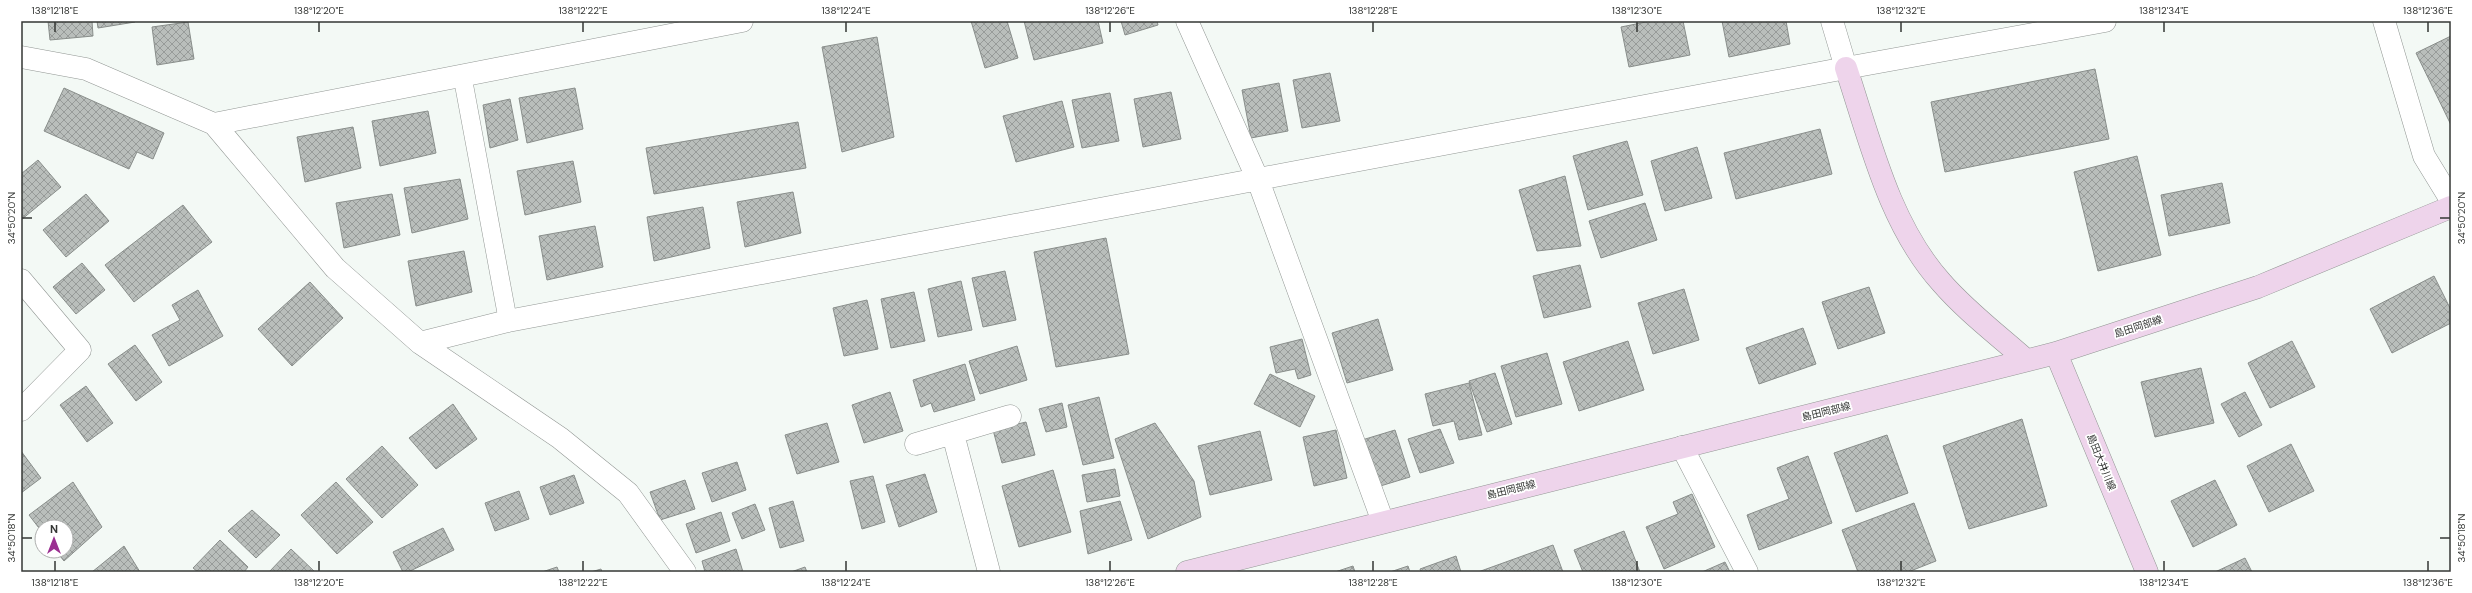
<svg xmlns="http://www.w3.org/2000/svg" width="2472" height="593" font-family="'DM Sans','Noto Sans JP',sans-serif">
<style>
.building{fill:url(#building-cross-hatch);stroke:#898e8b}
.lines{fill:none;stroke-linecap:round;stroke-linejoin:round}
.lane-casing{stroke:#929794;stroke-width:19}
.street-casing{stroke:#929794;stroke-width:23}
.secondary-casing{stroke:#929794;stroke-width:23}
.lane{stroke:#fff;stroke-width:18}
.street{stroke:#fff;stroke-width:22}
.secondary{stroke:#eed4eb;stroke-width:22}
.ticks{fill:none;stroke:#353735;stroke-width:1.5}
.labels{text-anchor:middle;stroke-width:3.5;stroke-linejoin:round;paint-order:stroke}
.street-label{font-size:10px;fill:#353735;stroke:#fff}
.neatline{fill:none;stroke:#353735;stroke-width:1.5}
.ticks-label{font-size:10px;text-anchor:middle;fill:#353735}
</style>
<defs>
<pattern id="building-cross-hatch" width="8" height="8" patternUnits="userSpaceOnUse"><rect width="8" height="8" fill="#b9bebb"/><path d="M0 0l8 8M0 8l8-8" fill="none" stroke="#979b99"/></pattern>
</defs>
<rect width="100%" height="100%" fill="#f3f9f5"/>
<path class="building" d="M48 21H92L93 36 50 40Z
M97 21H134L135 22 98 28Z
M971 21H1007L1018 58 985 68Z
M1024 21H1098L1103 43 1034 60Z
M1121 21H1157L1158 25 1125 35Z
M1651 21H1683L1690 55 1629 67 1621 27Z
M1722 21H1786L1790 44 1729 57Z
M188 22 194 59 157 65 152 27Z
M2451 36V125L2416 53Z
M877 37 894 137 842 152 822 47Z
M2095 69 2109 139 1945 172 1931 102Z
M1330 73 1340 121 1302 128 1293 80Z
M1279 83 1288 131 1251 138 1242 90Z
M64 88 164 133 153 159 137 152 129 169 44 131Z
M575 88 583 129 527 143 519 98Z
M1171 92 1181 139 1143 147 1134 99Z
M1110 93 1119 141 1082 148 1072 100Z
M510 99 518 140 490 148 483 105Z
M1062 101 1074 147 1016 162 1003 116Z
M428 111 436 153 380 166 372 121Z
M798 122 806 168 654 194 646 148Z
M353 127 361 168 305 182 297 137Z
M1820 129 1832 174 1736 199 1724 153Z
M1627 141 1643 195 1588 210 1573 156Z
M1697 147 1712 198 1665 211 1651 161Z
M2137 156 2161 255 2098 271 2074 172Z
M38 160 61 187 21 220V174Z
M573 161 581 202 525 215 517 171Z
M1565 176 1581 246 1537 251 1519 190Z
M460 179 468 219 412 233 404 188Z
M2222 183 2230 223 2169 236 2161 195Z
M793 192 801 233 745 247 737 202Z
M86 194 109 221 66 257 43 230Z
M392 194 400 235 344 248 336 203Z
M1645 203 1657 240 1601 258 1589 221Z
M183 205 212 242 134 302 105 265Z
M703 207 710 248 654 261 647 217Z
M595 226 603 267 547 280 539 236Z
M1106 238 1129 354 1056 367 1034 252Z
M464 251 472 292 416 306 408 261Z
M82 263 105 290 76 314 53 287Z
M1580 265 1591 307 1544 318 1533 276Z
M1005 271 1016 320 983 327 972 278Z
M2434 276 2451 310V323L2392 353 2370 309Z
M961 281 972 330 938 337 928 289Z
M310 282 343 318 292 366 258 329Z
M1869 287 1885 333 1838 349 1822 302Z
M1684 289 1699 340 1653 354 1638 303Z
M198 290 223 336 169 366 152 335 180 320 172 305Z
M914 292 925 341 891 348 881 299Z
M867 300 878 349 844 356 833 308Z
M1378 319 1393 370 1347 383 1332 333Z
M1803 328 1816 364 1759 384 1746 348Z
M1302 339 1311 375 1298 379 1295 369 1276 373 1270 347Z
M1628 341 1644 390 1579 411 1563 362Z
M2292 341 2315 387 2270 408 2248 363Z
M135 345 162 382 136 401 108 364Z
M1017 346 1027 380 980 394 969 361Z
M1547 353 1562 404 1516 417 1501 366Z
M965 364 975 400 934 412 931 403 921 407 913 380Z
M2201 368 2214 423 2155 437 2141 382Z
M1495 373 1512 424 1487 432 1469 381Z
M1270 374 1315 396 1300 427 1254 404Z
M1469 383 1482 435 1459 440 1454 421 1433 426 1425 394Z
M86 386 113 423 87 442 60 405Z
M890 392 903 431 864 443 852 405Z
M2245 392 2262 425 2239 437 2221 404Z
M1099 397 1114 458 1083 465 1068 405Z
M1062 403 1067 427 1046 432 1039 409Z
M453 404 477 439 436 469 409 438Z
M2022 419 2047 506 1969 529 1943 446Z
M1026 422 1035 455 1002 463 993 430Z
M827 423 839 462 797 474 785 435Z
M1155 423 1194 481 1201 517 1148 539 1115 439Z
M1440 429 1454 463 1420 473 1408 439Z
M1336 430 1347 478 1314 486 1303 437Z
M1395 430 1410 477 1377 487 1362 440Z
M1260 431 1272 480 1210 495 1198 446Z
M1887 435 1908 493 1856 512 1834 453Z
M2291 444 2314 491 2269 512 2247 466Z
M382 446 418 485 382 518 346 479Z
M21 451 41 478 21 493Z
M1808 456 1832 523 1759 550 1747 515 1789 499 1777 468Z
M737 462 746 490 712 502 702 473Z
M1115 469 1120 496 1087 502 1082 475Z
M1053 470 1071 532 1019 547 1002 486Z
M925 474 937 512 899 527 886 485Z
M574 475 584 503 550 515 540 487Z
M873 476 885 522 862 529 850 481Z
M685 480 695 509 660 520 650 492Z
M2215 480 2237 525 2193 547 2171 501Z
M73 482 102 527 64 561 56 551H66V527H42V532L29 515Z
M336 482 373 522 337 554 301 515Z
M519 491 529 519 495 531 485 503Z
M1692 494 1715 547 1664 569 1646 527 1678 514 1673 502Z
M793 501 804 541 780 548 769 508Z
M1120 501 1132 540 1088 554 1080 511Z
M1914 503 1936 561 1908 572H1858L1842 530Z
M755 504 765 530 742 539 732 513Z
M252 510 280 535 256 558 228 531Z
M721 512 730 541 696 553 686 524Z
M443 528 454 550 408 572H403L393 552Z
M1624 531 1640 572H1583L1574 550Z
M220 540 248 567 244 572H198L193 568Z
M1553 545 1563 572H1478Z
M124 546 140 572H92Z
M291 549 315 572H269Z
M736 549 743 572H705L702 561Z
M1456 556 1461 572H1421L1420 569Z
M2245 558 2252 572H2215Z
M1725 562 1730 572H1702Z
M1353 566 1355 572H1335Z
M1408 566 1410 572H1390Z
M557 567 559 572H542Z
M805 567 807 572H791Z
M601 569 602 572H591Z"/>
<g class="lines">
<g class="lane-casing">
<path id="lane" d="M462 74 508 321"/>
</g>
<g class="street-casing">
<path id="street" d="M1187 21 1258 180 1383 522
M1832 21 1846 68
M2384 21 2424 156 2451 200
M21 57 86 69 214 124 335 268 420 343 560 438 628 493 685 572
M214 124 742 21
M21 280 80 350 21 410
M420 343 508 321 1846 68 2105 21
M953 434 989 572
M916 444 1010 416
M1682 447 1747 572"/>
</g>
<g class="secondary-casing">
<path id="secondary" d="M1846 68C1870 140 1889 224 1941 282 1966 311 1998 335 2026 360
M2056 353 2147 572
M1187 572 2056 353 2258 287 2451 207"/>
</g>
<use href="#lane" class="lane"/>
<use href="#street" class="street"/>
<use href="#secondary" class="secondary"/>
</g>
<path class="ticks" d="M55 22V32M319 22V32M583 22V32M846 22V32M1110 22V32M1373 22V32M1637 22V32M1901 22V32M2164 22V32M2428 22V32M22 218H32M2440 218H2450M22 538H32M2440 538H2450M55 561V571M319 561V571M583 561V571M846 561V571M1110 561V571M1373 561V571M1637 561V571M1901 561V571M2164 561V571M2428 561V571"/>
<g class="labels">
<g class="street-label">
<text transform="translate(2138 326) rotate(-18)" y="4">島田岡部線</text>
<text transform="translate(1826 411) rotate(-14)" y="4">島田岡部線</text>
<text transform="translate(2102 462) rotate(68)" y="4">島田大井川線</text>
<text transform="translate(1511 489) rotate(-14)" y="4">島田岡部線</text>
</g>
</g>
<rect width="2472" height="593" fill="none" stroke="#ffffff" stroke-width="44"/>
<g transform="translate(54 539)"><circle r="19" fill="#ffffff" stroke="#aeafae"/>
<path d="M0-3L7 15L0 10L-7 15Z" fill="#9b3091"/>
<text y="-6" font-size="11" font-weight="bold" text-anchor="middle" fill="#353735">N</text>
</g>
<rect x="22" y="22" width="2428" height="549" class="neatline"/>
<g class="ticks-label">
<text x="55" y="14">138°12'18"E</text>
<text x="319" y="14">138°12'20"E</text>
<text x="583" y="14">138°12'22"E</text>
<text x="846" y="14">138°12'24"E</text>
<text x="1110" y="14">138°12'26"E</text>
<text x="1373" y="14">138°12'28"E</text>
<text x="1637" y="14">138°12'30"E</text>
<text x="1901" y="14">138°12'32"E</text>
<text x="2164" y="14">138°12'34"E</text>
<text x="2428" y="14">138°12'36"E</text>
<text transform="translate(11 218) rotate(-90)" y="4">34°50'20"N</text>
<text transform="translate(2461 218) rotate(-90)" y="4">34°50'20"N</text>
<text transform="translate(11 538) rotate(-90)" y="4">34°50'18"N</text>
<text transform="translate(2461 538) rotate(-90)" y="4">34°50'18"N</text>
<text x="55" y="586">138°12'18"E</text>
<text x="319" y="586">138°12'20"E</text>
<text x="583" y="586">138°12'22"E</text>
<text x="846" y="586">138°12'24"E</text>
<text x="1110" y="586">138°12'26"E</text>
<text x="1373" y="586">138°12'28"E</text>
<text x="1637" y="586">138°12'30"E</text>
<text x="1901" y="586">138°12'32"E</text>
<text x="2164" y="586">138°12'34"E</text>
<text x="2428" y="586">138°12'36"E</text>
</g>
</svg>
